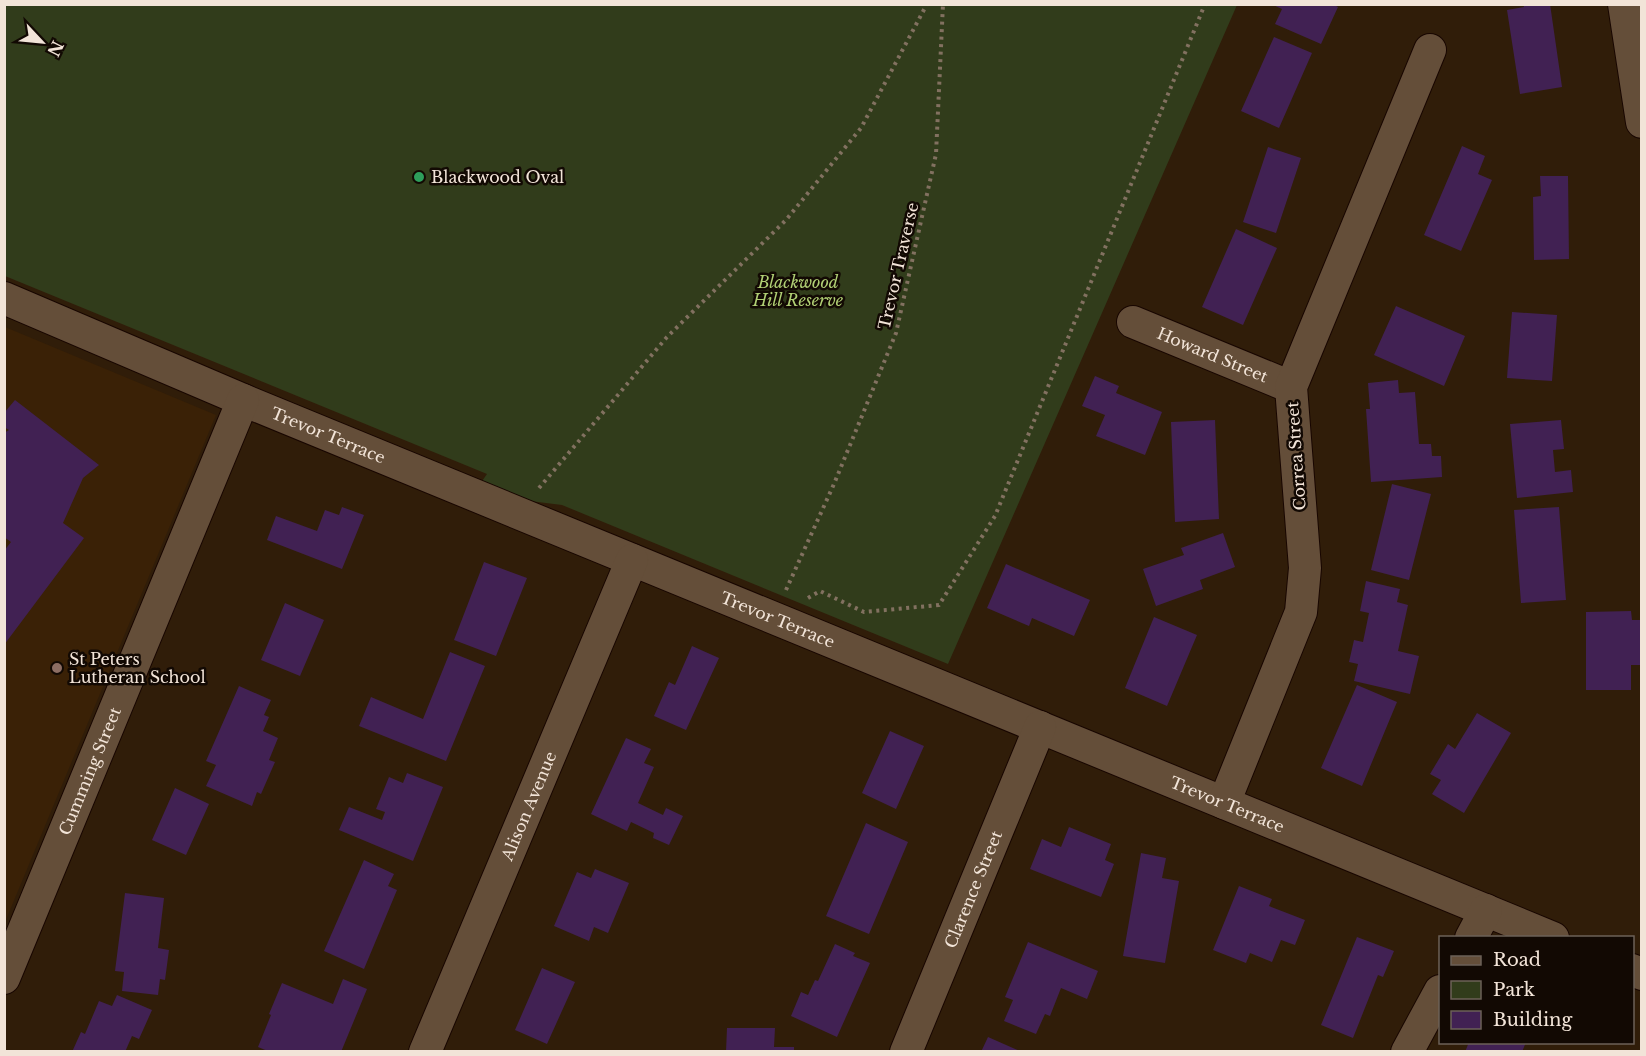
<svg xmlns="http://www.w3.org/2000/svg" width="1646" height="1056" font-family="'Libre Baskerville',serif">
<style>
.built{fill:#3a2106}
.green{fill:#313c1b}
.building{fill:#412153}
.lines{fill:none;stroke-linecap:round;stroke-linejoin:round}
.minor-casing{stroke:#180600;stroke-width:34}
.path{stroke:#827160;stroke-width:4;stroke-dasharray:3 4.5;stroke-linecap:butt}
.minor{stroke:#644e39;stroke-width:32}
.leisure-dot{fill:#2e9e5b;stroke:#120903;stroke-width:2}
.education-dot{fill:#8d6e63;stroke:#120903;stroke-width:2}
.labels{text-anchor:middle;stroke-width:5;stroke-linejoin:round;paint-order:stroke}
.poi-label{font-size:16px;fill:#f2e4d8;stroke:#120903;text-anchor:start}
.street-label{font-size:16px;fill:#f2e4d8;stroke:#120903}
.park-label{font-size:16px;font-style:italic;fill:#b0cf74;stroke:#120903}
</style>
<rect width="100%" height="100%" fill="#301d09"/>
<path class="built" d="M5 327 216 415 5 922Z"/>
<path class="green" d="M4 5H1237L948 664 562 505 473 494 487 474 5 276Z"/>
<path class="building" d="M1271 4H1332L1338 7 1321 44 1275 24 1282 9Z
M1523 4H1550L1562 87 1520 94 1507 10 1524 7Z
M1274 37 1312 53 1279 128 1241 111Z
M1462 146 1485 156 1478 174 1492 180 1461 251 1424 235Z
M1268 147 1301 158 1276 233 1243 222Z
M1540 176H1568L1569 259 1534 260 1533 197 1541 196Z
M1236 229 1277 248 1243 325 1202 307Z
M1396 306 1465 336 1444 386 1374 355Z
M1512 312 1557 315 1552 381 1507 378Z
M1095 376 1119 386 1116 393 1162 412 1145 455 1096 436 1105 415 1082 406Z
M1398 380 1399 393 1415 392 1419 444H1431L1432 456H1441L1442 477 1371 482 1366 409H1370L1368 383Z
M15 400 99 465 83 478 63 523 84 538 4 645V551L11 542 4 537V433L9 430 4 427V413Z
M1215 420 1219 519 1175 522 1171 422Z
M1561 420 1564 449 1553 450 1555 472 1571 470 1573 492 1517 498 1510 424Z
M1392 484 1431 494 1409 580 1371 570Z
M342 507 364 515 342 569 267 540 276 516 317 531 325 510 339 515Z
M1559 507 1566 600 1521 603 1514 510Z
M1223 533 1235 567 1200 580 1203 589 1156 606 1143 569 1184 555 1181 548Z
M484 562 527 578 496 656 454 640Z
M1006 564 1090 600 1074 636 1032 618 1029 626 987 608Z
M1366 581 1400 589 1397 602 1408 605 1398 651 1419 656 1410 694 1354 681 1358 664 1349 662 1354 640 1363 642 1369 613 1360 611Z
M285 603 324 620 300 676 261 660Z
M1631 611 1632 620H1642V665H1631V690H1586V612Z
M1154 617 1197 635 1167 706 1125 688Z
M692 646 719 658 686 730 654 716 669 682 675 685Z
M450 652 485 666 446 761 359 726 371 697 423 719Z
M1357 685 1397 702 1362 786 1321 768Z
M239 686 271 700 264 715 269 717 263 731 278 738 269 760 275 762 261 794 257 792 252 806 206 786 216 765 206 761Z
M1477 713 1511 733 1464 813 1432 794 1441 780 1430 774 1448 744 1455 749Z
M890 731 924 746 896 809 862 793Z
M626 738 651 749 644 763 654 767 638 803 663 815 666 808 683 816 669 845 653 838 654 833 631 822 627 831 591 814Z
M407 773 443 787 413 861 339 830 349 807 382 820 385 812 376 809 389 777 403 783Z
M175 788 209 804 186 855 152 840Z
M866 823 908 842 869 934 826 916Z
M1069 827 1111 844 1105 860 1114 864 1101 897 1030 869 1042 839 1061 847Z
M1141 853 1166 858 1162 878 1179 881 1165 963 1123 956Z
M364 860 394 874 388 886 397 890 364 969 324 951Z
M595 869 629 883 608 933 594 927 589 941 554 926 577 872 591 878Z
M1239 886 1272 899 1269 906 1305 920 1295 945 1281 940 1272 962 1250 953 1246 963 1213 950Z
M125 893 164 898 158 948 169 950 165 980 160 979 158 995 122 991 124 972 115 971Z
M1357 937 1394 951 1383 977 1378 975 1353 1038 1321 1025Z
M1028 942 1098 971 1087 999 1061 988 1050 1016 1045 1014 1036 1034 1004 1021 1013 1000 1005 997Z
M835 944 855 953 853 956 870 963 837 1037 791 1016 801 992 808 995 815 980 818 981Z
M542 968 575 982 547 1044 515 1030Z
M343 979 367 989 341 1052H270L258 1047 271 1015 269 1014 282 983 333 1004Z
M117 995 152 1010 139 1039 132 1036 125 1052H72L81 1032 85 1034 99 1001 112 1006Z
M727 1028H775L774 1047H794V1052H726Z
M988 1037 1022 1052H981Z
M1469 1042H1526L1522 1052H1465Z"/>
<g class="lines">
<g class="minor-casing">
<g id="minor">
<path d="M1624 4 1642 122"/>
<path id="s1" d="M4 298 243 400 1553 938"/>
<path id="s2" d="M1133 322 1291 387"/>
<path d="M1224 803 1301 612 1305 568 1291 387 1430 50"/>
<path d="M1471 938 1486 910"/>
<path d="M1632 970 1642 974"/>
<path id="s3" d="M4 978 243 400"/>
<path id="s4" d="M425 1052 632 560"/>
<path id="s5" d="M906 1052 1040 727"/>
<path d="M1407 1052 1440 991"/>
</g>
</g>
<path class="path" d="M539 488 667 337 786 220 861 128 927 4
M786 590 834 484 896 333 936 154 943 4
M808 598 820 591 864 612 939 605 995 516 1205 4"/>
<use href="#minor" class="minor"/>
</g>
<circle class="leisure-dot" cx="419" cy="177" r="6"/>
<circle class="education-dot" cx="57" cy="668" r="6"/>
<g class="labels">
<g class="poi-label">
<text x="431" y="183">Blackwood Oval</text>
<text x="69" y="665">St Peters<tspan x="69" dy="18">Lutheran School</tspan></text>
</g>
<g class="street-label">
<text transform="translate(898 266) rotate(-77)" y="6">Trevor Traverse</text>
<text dy="6" stroke="none"><textPath href="#s2" startOffset="86">Howard Street</textPath></text>
<text dy="6" stroke="none"><textPath href="#s1" startOffset="352">Trevor Terrace</textPath></text>
<text transform="translate(1296 456) rotate(-94)" y="6">Correa Street</text>
<text dy="6" stroke="none"><textPath href="#s1" startOffset="838">Trevor Terrace</textPath></text>
<text dy="6" stroke="none"><textPath href="#s3" startOffset="224">Cumming Street</textPath></text>
<text dy="6" stroke="none"><textPath href="#s1" startOffset="1324">Trevor Terrace</textPath></text>
<text dy="6" stroke="none"><textPath href="#s4" startOffset="267">Alison Avenue</textPath></text>
<text dy="6" stroke="none"><textPath href="#s5" startOffset="176">Clarence Street</textPath></text>
</g>
<g class="park-label">
<text x="798" y="288">Blackwood<tspan x="798" dy="18">Hill Reserve</tspan></text>
</g>
</g>
<rect width="1646" height="1056" fill="none" stroke="#f2e4d8" stroke-width="12"/>
<rect x="1439" y="936" width="195" height="108" fill="#120903" stroke="#6c6158" stroke-width="1.5"/>
<rect x="1451" y="956" width="30" height="9" fill="#644e39" stroke="#6c6158" stroke-width="1.5"/>
<text x="1493" y="966" font-size="18" fill="#f2e4d8">Road</text>
<rect x="1451" y="981" width="30" height="18" fill="#313c1b" stroke="#6c6158" stroke-width="1.5"/>
<text x="1493" y="996" font-size="18" fill="#f2e4d8">Park</text>
<rect x="1451" y="1011" width="30" height="18" fill="#412153" stroke="#6c6158" stroke-width="1.5"/>
<text x="1493" y="1026" font-size="18" fill="#f2e4d8">Building</text>
<g transform="translate(42 42) rotate(116)" stroke="#120903" stroke-width="4.5" paint-order="stroke">
<path d="M0-4.5L10 22L0 15L-10 22Z" fill="#f2e4d8"/>
<text y="-9" font-size="16" font-weight="bold" text-anchor="middle" fill="#f2e4d8">N</text>
</g>
</svg>
